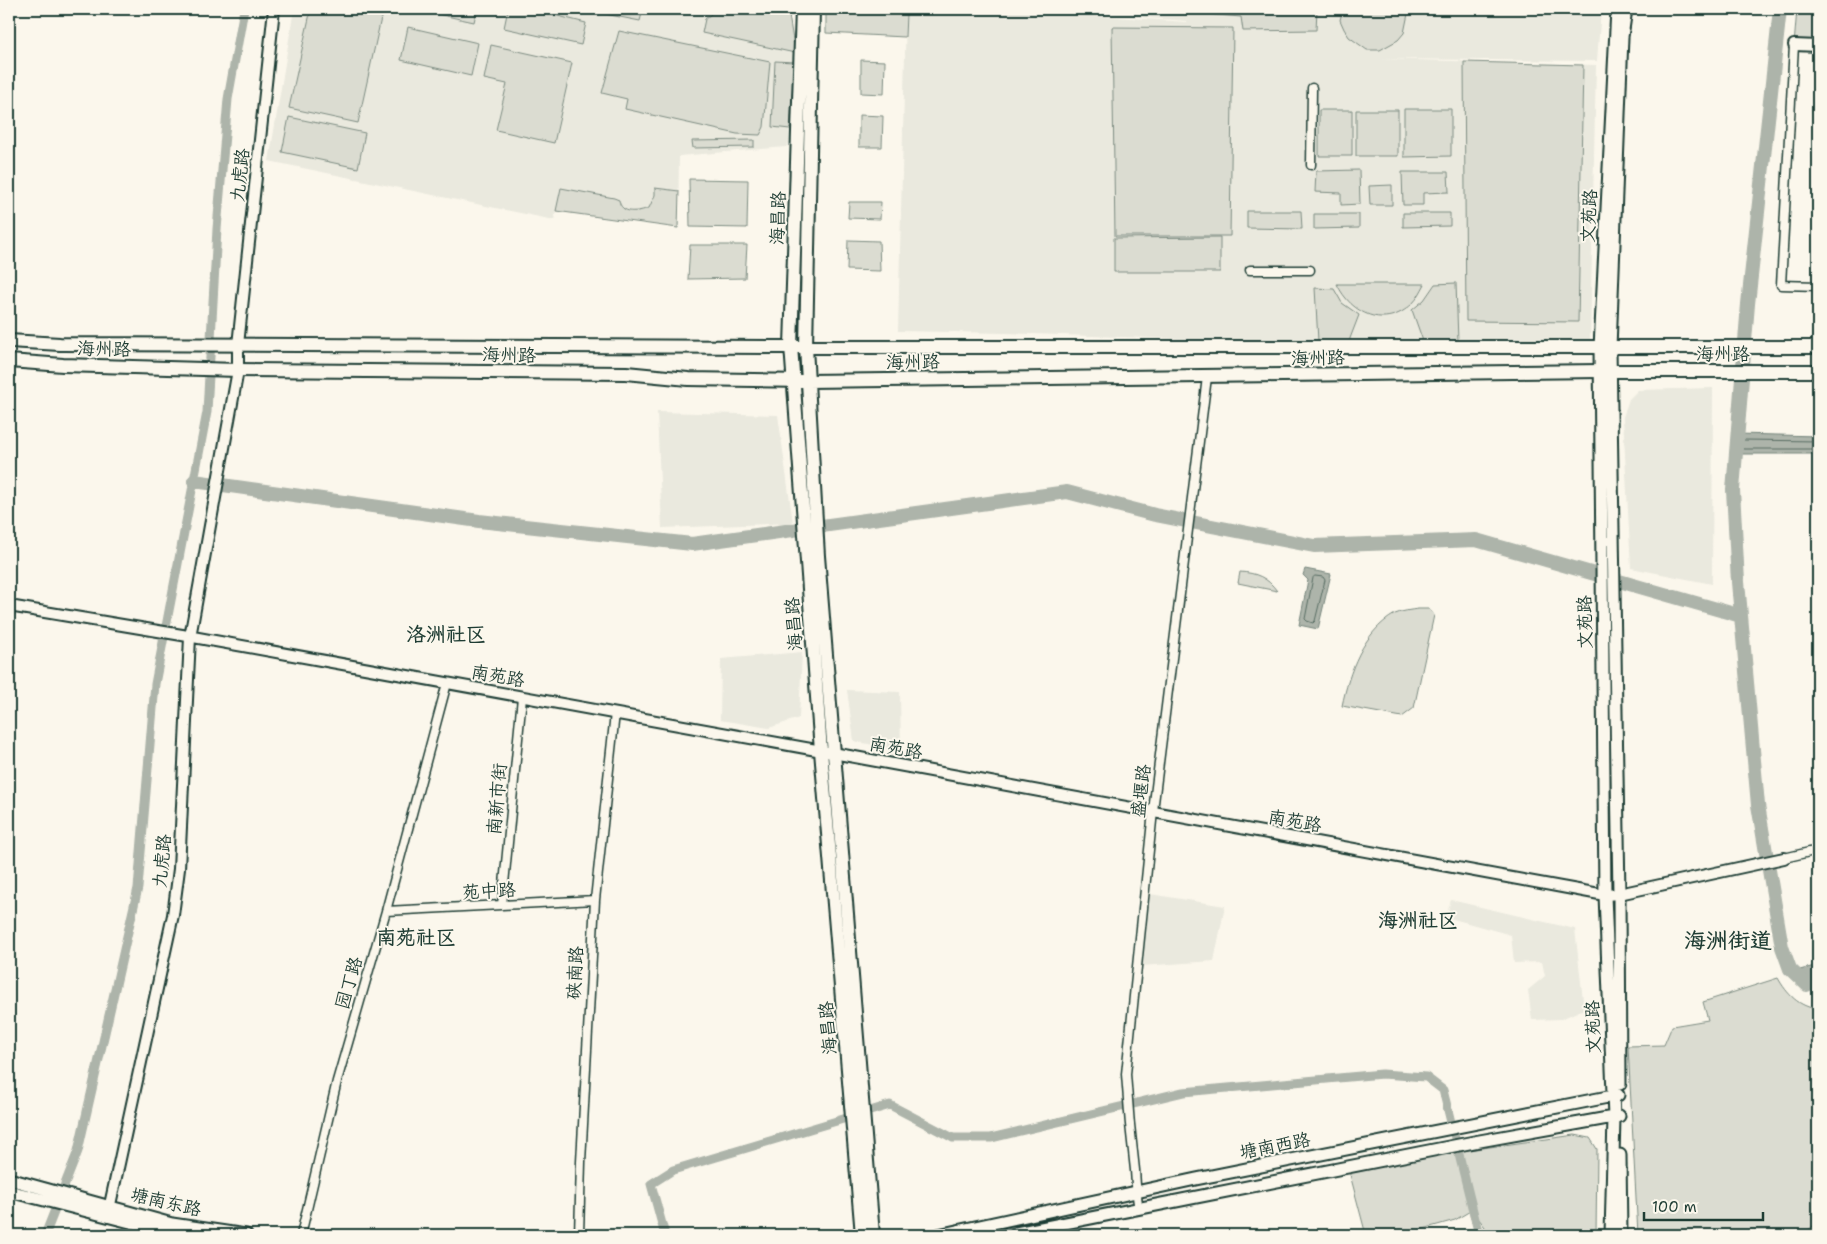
<svg xmlns="http://www.w3.org/2000/svg" width="1827" height="1244" font-family="'Shantell Sans','LXGW WenKai TC',sans-serif">
<style>
.built{fill:#eae9de;fill-rule:evenodd}
.green{fill:#dbdcd1;stroke:#7d8c82}
.water{fill:#adb4aa;stroke:#74847b}
.lines{fill:none;stroke-linecap:round;stroke-linejoin:round}
.shore{stroke:#586d63;stroke-width:1}
.canal{stroke:#adb4aa;stroke-width:9}
.river{stroke:#adb4aa;stroke-width:14}
.minor-casing{stroke:#1f3d34;stroke-width:11}
.tertiary-casing{stroke:#1f3d34;stroke-width:14}
.secondary-casing{stroke:#1f3d34;stroke-width:15}
.primary-casing{stroke:#1f3d34;stroke-width:16}
.minor{stroke:#fbf7ec;stroke-width:8}
.tertiary{stroke:#fbf7ec;stroke-width:10}
.secondary{stroke:#fbf7ec;stroke-width:11}
.primary{stroke:#fbf7ec;stroke-width:12}
.labels{text-anchor:middle;stroke-width:4;stroke-linejoin:round;paint-order:stroke}
.street-label{font-size:18px;fill:#1f3d34;stroke:#fbf7ec}
.quarter-label{font-size:20px;font-weight:bold;fill:#1f3d34;stroke:#fbf7ec}
.district-label{font-size:22px;font-weight:bold;fill:#1f3d34;stroke:#fbf7ec}
</style>
<rect width="100%" height="100%" fill="#fbf7ec"/>
<filter id="ink" filterUnits="userSpaceOnUse"><feTurbulence type="fractalNoise" baseFrequency=".02" numOctaves="2"/><feDisplacementMap in="SourceGraphic" scale="10" xChannelSelector="R" yChannelSelector="G"/><feConvolveMatrix kernelMatrix="1 2 1 2 8 2 1 2 1" color-interpolation-filters="sRGB"/></filter>
<g filter="url(#ink)">
<path class="built" d="M294 9H788L795 53 789 143 786 147 679 156 678 228 556 211 554 220 269 161Z
M898 9H1601L1597 61 1379 59 1596 65 1590 341H1239L1005 333 898 331 906 14V10ZM1022 10H1054L1186 21V22Z
M1713 388 1712 584 1631 568 1623 417 1629 399 1638 390Z
M657 412 778 415 793 523 662 528Z
M802 652 799 718 769 728 720 720 721 659Z
M847 690 900 692 901 751 854 741Z
M1150 894 1225 906 1214 961 1141 966Z
M1451 900 1575 929 1584 1009 1561 1019 1532 1020 1528 990 1545 976 1542 962 1514 963 1511 935 1446 917Z"/>
<path class="green" d="M311 9H383L358 123 289 108Z
M414 9H477L474 22Z
M508 9H530L586 23 581 45 504 28Z
M601 9H643L640 21 600 13Z
M717 9H788L795 53 702 33 705 19Z
M826 9 906 14 905 37 826 33Z
M1146 9H1317L1316 30 1243 31 1241 17Z
M1343 9H1409L1404 33 1398 40 1380 50H1367L1349 37 1344 29 1340 20Z
M1797 9H1818V46L1794 45Z
M408 27 478 43 471 76 401 60Z
M1112 27 1233 28 1230 236H1115Z
M619 31 770 62 764 127 760 135 737 134 625 109 627 99 602 93Z
M491 45 572 63 554 143 496 130 507 84 484 79Z
M861 60 885 61 884 94 861 93Z
M775 61 794 62 790 129 772 127Z
M1464 62 1583 65 1578 322 1466 321Z
M1404 109H1451V156L1404 157Z
M1319 110H1352V156H1319Z
M1356 110H1398V156H1356Z
M859 115 883 116 882 147H859Z
M289 117 365 133 358 168 282 152Z
M754 140V147L693 148 692 141Z
M1359 170 1360 204 1341 205V193L1315 192 1316 171Z
M1402 172H1448L1449 192 1423 193V205H1403Z
M689 179 748 180 747 228 690 227Z
M1392 185V205H1370L1369 186Z
M561 188 614 198 619 200C621 215 638 212 649 208L655 195V188L679 191 678 228 556 211Z
M849 202H881L880 219 848 218Z
M1247 211H1301L1302 229 1247 228Z
M1403 213H1450V226L1403 227Z
M1314 214H1359V228L1314 229Z
M1220 237V272H1114V238Z
M848 240 879 241 880 271 847 270Z
M690 245H747L745 278 688 279Z
M1456 283 1458 341H1423L1412 310 1424 300 1435 284Z
M1337 284H1425C1421 291 1418 298 1412 304 1385 330 1351 314 1337 284Z
M1315 288 1334 289 1342 303 1359 315 1349 341H1318Z
M1240 572C1256 573 1267 577 1277 591L1238 583Z
M1418 609H1429L1434 615 1414 708 1402 717 1342 706C1349 672 1363 632 1395 614 1402 611 1411 610 1418 609Z
M1778 978C1787 994 1799 1007 1818 1009V1222L1802 1235H1638L1628 1046 1664 1045 1672 1026 1708 1020 1703 1002Z
M1575 1135 1590 1138 1597 1149 1596 1235H1491L1472 1210 1455 1220 1402 1235H1366L1348 1167Z"/>
<path class="water" d="M1737 434 1818 436V454H1736Z
M1305 569 1331 574 1318 629 1299 625 1308 580 1303 575Z
M1818 965V998H1817L1800 970Z"/>
<g class="lines">
<path class="shore" d="M1818 441 1744 440 1742 441 1741 446 1744 449H1818
M1315 576 1323 577 1325 580 1315 621 1313 623 1307 621 1305 619 1313 578Z"/>
<path class="canal" d="M45 1235 78 1151 138 888 155 684 207 412 217 229 228 99 244 9
M665 1235 651 1184 673 1170 890 1105 953 1138H991L1183 1092 1382 1074 1426 1077 1443 1090 1479 1235"/>
<path class="river" d="M1780 9 1748 304 1733 490 1738 582 1758 805 1782 947 1790 969 1807 985
M194 481 479 521 692 544 1067 492 1155 515 1314 546 1476 540 1741 616"/>
<g class="minor-casing">
<path id="minor" d="M1794 45 1781 285 1818 286
M1311 165 1312 88
M1250 270H1310
M1784 858 1818 850
M502 905 522 697
M386 911 595 900
M1139 1209C1136 1195 1136 1183 1135 1170 1131 1138 1128 1106 1126 1074L1153 811 1207 377
M301 1235 337 1081 386 911 447 683
M579 1235 581 1162 595 900 615 713"/>
</g>
<g class="tertiary-casing">
<path id="tertiary" d="M1794 45 1818 46
M9 606 182 635 833 753 1605 895 1619 894 1784 858
M108 1214 173 915 179 869 190 637 238 370V345L274 9"/>
</g>
<g class="secondary-casing">
<path id="secondary" d="M1620 1084 1619 894 1610 348 1622 37 1626 9
M1620 1155 1621 1235
M9 1179 172 1224 246 1235
M9 1191 181 1235
M938 1235 1196 1179 1618 1095
M1005 1235 1474 1142 1619 1116
M1611 1235 1614 1118 1605 895 1600 348 1617 9"/>
</g>
<g class="primary-casing">
<path id="primary" d="M802 9 791 346 821 751 862 1235
M813 9 806 347 818 556 873 1235
M9 341 60 344 779 347H1818
M9 361 63 365 238 370 626 373 688 379 808 381 1600 371H1818"/>
</g>
<use href="#minor" class="minor"/>
<use href="#tertiary" class="tertiary"/>
<use href="#secondary" class="secondary"/>
<use href="#primary" class="primary"/>
</g>
</g>
<g class="labels">
<g class="street-label">
<text transform="translate(240 175) rotate(-84)" y="6">九虎路</text>
<text transform="translate(1589 216) rotate(-87)" y="6">文苑路</text>
<text transform="translate(778 218) rotate(-88)" y="6">海昌路</text>
<text transform="translate(104 349) rotate(1)" y="6">海州路</text>
<text x="1723" y="360">海州路</text>
<text transform="translate(509 355) rotate(1)" y="6">海州路</text>
<text transform="translate(1318 358) rotate(-1)" y="6">海州路</text>
<text transform="translate(913 362) rotate(-1)" y="6">海州路</text>
<text transform="translate(1585 622) rotate(-91)" y="6">文苑路</text>
<text transform="translate(794 624) rotate(-94)" y="6">海昌路</text>
<text transform="translate(498 676) rotate(10)" y="6">南苑路</text>
<text transform="translate(896 748) rotate(10)" y="6">南苑路</text>
<text transform="translate(1141 791) rotate(-83)" y="6">盛堰路</text>
<text transform="translate(497 799) rotate(-85)" y="6">南新市街</text>
<text transform="translate(1295 821) rotate(10)" y="6">南苑路</text>
<text transform="translate(162 861) rotate(-85)" y="6">九虎路</text>
<text transform="translate(489 891) rotate(-3)" y="6">苑中路</text>
<text transform="translate(575 973) rotate(-87)" y="6">硖南路</text>
<text transform="translate(349 983) rotate(-74)" y="6">园丁路</text>
<text transform="translate(1593 1027) rotate(-92)" y="6">文苑路</text>
<text transform="translate(828 1028) rotate(-95)" y="6">海昌路</text>
<text transform="translate(1275 1146) rotate(-11)" y="6">塘南西路</text>
<text transform="translate(166 1202) rotate(13)" y="6">塘南东路</text>
</g>
<g class="quarter-label">
<text x="446" y="641">洛洲社区</text>
<text x="1418" y="927">海洲社区</text>
<text x="416" y="944">南苑社区</text>
</g>
<g class="district-label">
<text x="1728" y="948">海洲街道</text>
</g>
</g>
<rect width="1827" height="1244" fill="none" stroke="#fbf7ec" stroke-width="30"/>
<rect x="15" y="15" width="1797" height="1214" fill="none" stroke="#1f3d34" stroke-width="2" filter="url(#ink)"/>
<path d="M1644 1212v8h119v-8" fill="none" stroke="#1f3d34" stroke-width="2.5"/>
<text x="1652" y="1212" font-size="15" fill="#1f3d34" stroke="#fbf7ec" stroke-width="4" paint-order="stroke">100 m</text>
</svg>
